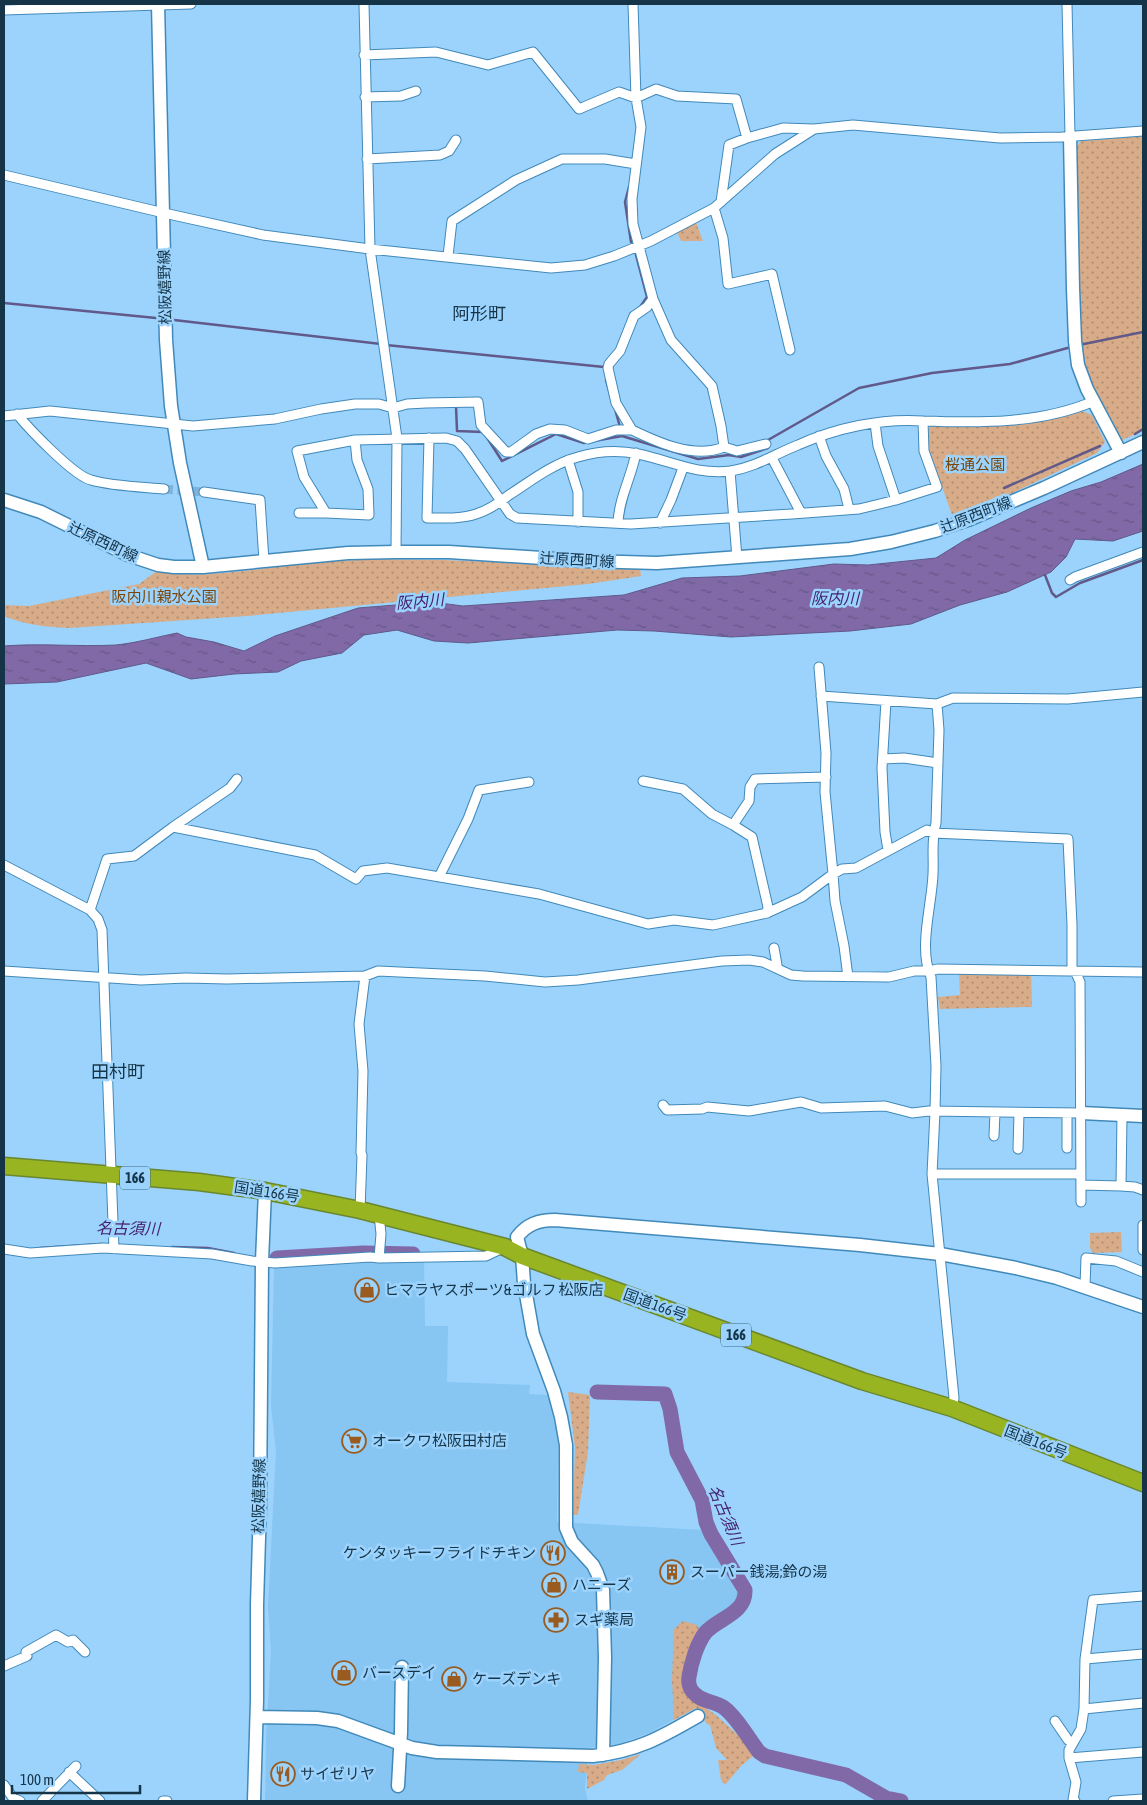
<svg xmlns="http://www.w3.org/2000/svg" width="1147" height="1805" font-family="'Asap Condensed','Noto Sans JP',sans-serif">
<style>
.built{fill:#87c5f2}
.park{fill:url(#park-dots)}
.water{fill:url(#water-ripples);stroke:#60598a}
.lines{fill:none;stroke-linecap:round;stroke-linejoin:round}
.stream{stroke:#60598a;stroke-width:2.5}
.river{stroke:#8069a6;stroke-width:15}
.street-tunnel{stroke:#80b3d9;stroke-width:9;stroke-dasharray:9 4.5;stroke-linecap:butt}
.street-casing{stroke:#4189b9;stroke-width:11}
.secondary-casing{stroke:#4189b9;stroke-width:15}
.highway-casing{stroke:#6a872f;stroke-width:19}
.street{stroke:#fff;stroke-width:9}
.secondary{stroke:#fff;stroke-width:12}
.highway{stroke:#98b421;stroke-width:16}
.labels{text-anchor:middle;stroke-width:5;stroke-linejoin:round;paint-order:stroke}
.shield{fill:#9bd3fd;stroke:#3d647e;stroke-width:1}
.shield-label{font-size:14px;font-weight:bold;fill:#153448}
.street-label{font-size:15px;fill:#153448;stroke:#9bd3fd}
.park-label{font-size:15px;fill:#7b4507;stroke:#9bd3fd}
.poi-label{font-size:15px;fill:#153448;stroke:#9bd3fd;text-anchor:start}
.water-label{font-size:16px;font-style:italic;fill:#45236e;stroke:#9bd3fd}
.quarter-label{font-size:18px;fill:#153448;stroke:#9bd3fd}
</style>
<defs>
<pattern id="park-dots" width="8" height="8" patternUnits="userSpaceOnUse" patternTransform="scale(1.25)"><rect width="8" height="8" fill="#d8ac88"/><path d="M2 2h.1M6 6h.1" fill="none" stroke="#ae8d71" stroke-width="1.8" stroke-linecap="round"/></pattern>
<pattern id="water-ripples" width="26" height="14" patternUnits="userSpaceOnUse" patternTransform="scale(1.25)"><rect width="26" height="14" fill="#8069a6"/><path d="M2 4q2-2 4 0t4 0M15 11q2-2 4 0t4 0" fill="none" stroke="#685789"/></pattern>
</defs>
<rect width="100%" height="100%" fill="#9bd3fd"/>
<path class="built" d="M369 1260 372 1262 424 1260 425 1326H448L447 1382 530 1385 529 1394 548 1395 558 1441 557 1522 704 1530 739 1596 738 1603 701 1631 683 1674 686 1691 699 1706 649 1733 619 1744 588 1748 585 1789 588 1801H265L266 1738 271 1650 268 1607 276 1451 271 1406 274 1266Z"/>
<path class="park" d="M1143 136V431L1122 440 1118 435 1088 377 1080 339 1077 146 1081 141Z
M695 220 703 241H681L676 230Z
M1082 411 1092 415 1105 442 1097 453 1006 496 1004 494 952 515 930 453 927 431 931 426H990L1027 423Z
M372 559 442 560 640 568 641 576 588 584 247 616 69 628C48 627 24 625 4 616V605L29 606 139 584 157 571C200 579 242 571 284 566 313 562 343 561 372 559Z
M1031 971 1032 1007 940 1009 938 997 960 995 959 973Z
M1121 1232 1122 1252 1093 1253 1090 1248V1233Z
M568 1392 590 1395 588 1452 578 1515H573L575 1447Z
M683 1621 697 1625 701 1632 684 1671 685 1690 691 1698 716 1715 757 1753 742 1765 725 1785 721 1780 718 1760H727L716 1748 710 1725 707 1724 696 1708 674 1720 672 1679 674 1629Z
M641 1754 622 1770 607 1775 604 1780 587 1789V1773L578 1772 579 1764 594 1765 621 1760Z"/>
<path class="water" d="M1143 464V531L1113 541 1075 539 1066 557 1051 572 1007 592 960 605 911 624 850 631 731 637 654 631 617 630 468 643 434 641 397 630 364 635 342 653 301 661 278 672 234 674 191 679 146 663 57 682 4 684V646C41 643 78 647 116 645 136 643 157 637 177 633L186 637 214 642 244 651 275 636 358 608 432 602 463 606 624 595 682 578 740 576 834 564 868 565 936 558 965 540 1031 508 1071 491 1101 482Z"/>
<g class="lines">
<path class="stream" d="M629 187 625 202 631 242
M635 251 647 297 640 307
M4 303 156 318
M174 320 381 344
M627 324 631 313
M386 345 604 367
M1079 345 1143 332
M606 380 612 401
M456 406 457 431 483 432
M615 409 620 427
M1135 434 1143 429
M486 436 502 461 556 434 584 443 589 442
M594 441 622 436 698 459 729 455 741 457 768 448V440L859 388 932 373 1010 364 1071 347
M1004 488 1100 446
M1045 575 1052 593 1056 597 1080 583 1143 560
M172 1247 208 1248 234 1253
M40 1248 102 1244"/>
<path class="river" d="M277 1258 363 1253 413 1254
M597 1392 665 1394 670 1409 677 1452 702 1500 706 1522 711 1534 745 1590C746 1614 718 1618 705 1633 697 1644 691 1663 689 1677 688 1683 690 1690 695 1694 702 1702 714 1701 723 1707 736 1716 749 1739 759 1752L765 1756 846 1775 886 1798 901 1801"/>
<path class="street-tunnel" d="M164 489 204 492"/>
<g class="street-casing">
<path id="street" d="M364 4 370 249 397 438 396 552
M633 4 636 98 641 127 632 199 633 224 653 299 671 340 712 386 721 426 724 447 737 451 766 444
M1067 4 1070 136
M4 10 191 4
M364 55 436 52 488 65 533 52 579 109 619 92 636 98 656 89 677 96 736 99 747 138 783 128 814 129
M365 97 401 96 416 91
M367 159 440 155 449 151 456 140
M4 175 164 213 263 235 370 249 551 268 585 265 614 256 651 241 714 208 775 154 814 129 853 125 1000 138 1062 137 1143 131
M721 202 729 145 747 138
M714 208 723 238 728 284 772 274 790 350
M448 256 452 221 516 180 562 159H605L636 164
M17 414C29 429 74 476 91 480 111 486 142 487 164 489
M4 416 50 411 193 426 275 419 321 409 355 404H379L393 408 407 404 426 403 478 402 481 425 506 452H511L536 434 550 429 565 430 588 439 616 430H632L616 403 608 368 609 364 620 351 634 316 647 307 653 299
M875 423 878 446 896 500
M632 430C659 443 694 459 724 447
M819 436 826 456 844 489 849 509
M429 438 427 518C444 518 461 519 476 514 489 510 499 503 509 495 531 481 552 464 578 457 598 451 619 450 638 454 672 461 695 475 731 471 756 467 775 454 798 445 836 428 881 418 923 421
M355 440 357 460 368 489 369 515 326 513 304 477 297 451 355 440 446 438 457 441 465 449 510 514 517 518 631 524 792 514 859 509 896 500 937 487 924 451 923 421C980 423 1041 424 1094 401
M772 458 801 513
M568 460 578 492V522
M730 471 737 558
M204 492 260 500 264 561
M299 513H326
M618 523C619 498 631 478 636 453
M660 523 671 500 683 468
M1070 580 1075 577 1143 552
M819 667 826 753 825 792 833 874 835 901 844 946 848 977
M821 696 937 704
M886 701 882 768 885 832 888 850
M883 759 904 758 938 763
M643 781 683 789 712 814 733 825
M173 827 230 788 237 779
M4 865 90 910 98 919 102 930 114 1249
M439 877 468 819 479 790 529 782
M90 910 107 859 134 856 173 827 315 855 356 879 363 871 387 868 539 894 648 924 674 920 713 925 767 913 802 897 833 874 842 869 856 868 927 830 933 833 1068 839 1072 925V971
M767 913 768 907 752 837 733 825 749 801 750 787 755 779 826 777
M774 948 777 965 776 968
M4 971 141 980 186 978 227 979 365 976 378 971 485 976 545 982 578 980 722 961 749 960 763 962 791 975 803 976 889 977 914 971H929L938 969 1143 972
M1075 971 1080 982 1081 1202
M663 1105 667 1110 702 1109 707 1107 749 1111 801 1102 821 1108 885 1106 912 1113 929 1111 1081 1113
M1067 1113V1148
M1122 1115 1121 1186 1135 1187 1143 1190
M994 1136 995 1112
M1018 1149 1019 1113
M932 1174H1081
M1081 1185 1121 1186
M360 1210 362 1155 361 1153 363 1071 359 1024 365 976
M379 1214 381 1234 379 1258
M1143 1225V1250
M4 1249 30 1253 103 1248 212 1254 252 1261 275 1263 370 1257 379 1258 486 1256 505 1247
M1085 1286 1086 1258 1116 1261 1143 1272
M952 1408 954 1398 932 1174 935 1112 936 1066 931 977C918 948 932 905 933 874 934 857 931 840 936 823L939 730 937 704 953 698 1068 699 1143 692
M1085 1659 1143 1654
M4 1666 27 1656 26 1652 56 1635 68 1642 73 1640 85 1652
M1084 1709 1143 1703
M1055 1721 1068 1740 1072 1743
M1069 1758 1143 1752
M69 1772 100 1801
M4 1785 13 1798 20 1801
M42 1801 76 1766
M163 1801H167
M1075 1801 1073 1800 1076 1782 1069 1758V1750L1081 1729 1084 1709 1085 1659 1093 1600 1143 1596
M1113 1801 1143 1799"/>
</g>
<g class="secondary-casing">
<path id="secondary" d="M158 4 166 340 171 406 180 463 203 567
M1070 136 1073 288 1075 341 1078 365 1087 389 1121 453
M4 500 41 512 128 555 158 565 174 567H203L348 553 396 552H449L587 561 657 563 850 549 891 542 935 531 968 520 1044 488 1143 442
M1081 1113 1143 1116
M257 1717 317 1718 338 1721 412 1748 437 1752 593 1756C637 1751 660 1738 698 1716
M603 1755 605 1658 603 1590 597 1573 593 1565 572 1542 566 1528V1445L561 1417 554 1391 533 1334 524 1283 522 1256 517 1237C527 1224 539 1220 555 1220L860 1245 940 1254 1016 1268 1057 1278 1143 1307
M398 1786 401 1732 402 1667
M254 1801 257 1700V1605L260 1504 262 1261 265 1191"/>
</g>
<g class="highway-casing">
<path id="highway" d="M4 1166 199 1182 265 1191 360 1210 505 1247 522 1256 862 1381 952 1408 1143 1483"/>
</g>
<use href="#street" class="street"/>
<use href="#secondary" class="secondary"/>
<use href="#highway" class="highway"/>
</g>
<defs>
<g id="shop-ring" transform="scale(1.25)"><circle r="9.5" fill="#9bd3fd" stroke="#995b1f" stroke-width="1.5"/><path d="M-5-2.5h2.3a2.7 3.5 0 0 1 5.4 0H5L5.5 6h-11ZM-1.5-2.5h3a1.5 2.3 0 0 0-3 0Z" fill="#995b1f"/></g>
<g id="supermarket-ring" transform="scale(1.25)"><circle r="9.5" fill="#9bd3fd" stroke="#995b1f" stroke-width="1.5"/><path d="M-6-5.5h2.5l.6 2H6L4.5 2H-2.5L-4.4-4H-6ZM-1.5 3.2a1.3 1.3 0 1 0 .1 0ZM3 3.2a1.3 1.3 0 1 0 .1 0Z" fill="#995b1f"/></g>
<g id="restaurant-ring" transform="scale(1.25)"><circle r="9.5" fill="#9bd3fd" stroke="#995b1f" stroke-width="1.5"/><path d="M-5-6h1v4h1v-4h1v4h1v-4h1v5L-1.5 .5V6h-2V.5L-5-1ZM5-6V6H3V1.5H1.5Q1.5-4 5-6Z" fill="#995b1f"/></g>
<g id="building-ring" transform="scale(1.25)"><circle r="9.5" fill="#9bd3fd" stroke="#995b1f" stroke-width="1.5"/><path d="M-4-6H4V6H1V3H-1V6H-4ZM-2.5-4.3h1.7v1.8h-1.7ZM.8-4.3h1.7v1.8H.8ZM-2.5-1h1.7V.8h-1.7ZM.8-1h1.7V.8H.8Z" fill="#995b1f"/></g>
<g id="pharmacy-ring" transform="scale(1.25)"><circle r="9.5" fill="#9bd3fd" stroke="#995b1f" stroke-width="1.5"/><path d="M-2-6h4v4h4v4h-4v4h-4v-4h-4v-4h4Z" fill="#995b1f"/></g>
</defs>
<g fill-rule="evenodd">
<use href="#shop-ring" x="367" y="1290"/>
<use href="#supermarket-ring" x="354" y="1441"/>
<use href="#restaurant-ring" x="553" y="1553"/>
<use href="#building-ring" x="672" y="1572"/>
<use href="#shop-ring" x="554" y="1585"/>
<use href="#pharmacy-ring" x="556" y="1620"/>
<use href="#shop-ring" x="344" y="1673"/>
<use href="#shop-ring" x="454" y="1679"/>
<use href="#restaurant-ring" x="283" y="1774"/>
</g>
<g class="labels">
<g class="shield">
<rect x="120" y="1166.5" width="30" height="23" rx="4"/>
<rect x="721" y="1323.5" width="30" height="23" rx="4"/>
</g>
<g class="shield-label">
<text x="135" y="1183">166</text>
<text x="736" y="1340">166</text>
</g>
<g class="street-label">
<text transform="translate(165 287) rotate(-91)" y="5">松阪嬉野線</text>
<text transform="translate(976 515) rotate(-21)" y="5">辻原西町線</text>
<text transform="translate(103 542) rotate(25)" y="5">辻原西町線</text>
<text transform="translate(577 560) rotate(3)" y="5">辻原西町線</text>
<text transform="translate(267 1192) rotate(9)" y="5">国道166号</text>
<text transform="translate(655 1305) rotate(20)" y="5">国道166号</text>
<text transform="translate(1036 1442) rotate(21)" y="5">国道166号</text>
<text transform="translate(259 1496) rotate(-89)" y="5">松阪嬉野線</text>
</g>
<g class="park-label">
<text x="975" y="470">桜通公園</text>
<text x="164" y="602">阪内川親水公園</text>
</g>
<g class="poi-label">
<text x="384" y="1295">ヒマラヤスポーツ&amp;ゴルフ 松阪店</text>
<text x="372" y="1446">オークワ松阪田村店</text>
<text x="536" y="1558" text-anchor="end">ケンタッキーフライドチキン</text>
<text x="690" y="1577">スーパー銭湯;鈴の湯</text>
<text x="572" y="1590">ハニーズ</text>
<text x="574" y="1625">スギ薬局</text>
<text x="362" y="1678">バースデイ</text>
<text x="472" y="1684">ケーズデンキ</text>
<text x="300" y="1779">サイゼリヤ</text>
</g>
<g class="water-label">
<text x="835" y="604">阪内川</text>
<text transform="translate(420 601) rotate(-5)" y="6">阪内川</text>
<text transform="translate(128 1228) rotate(1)" y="6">名古須川</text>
<text transform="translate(726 1515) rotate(67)" y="6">名古須川</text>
</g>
<g class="quarter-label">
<text x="479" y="320">阿形町</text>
<text x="118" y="1078">田村町</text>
</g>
</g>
<rect width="1147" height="1805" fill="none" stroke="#153448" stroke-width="10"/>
<path d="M12 1785v8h128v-8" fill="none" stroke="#153448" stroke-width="2.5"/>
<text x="20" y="1785" font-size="15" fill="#153448" stroke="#9bd3fd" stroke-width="4" paint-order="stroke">100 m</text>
</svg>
